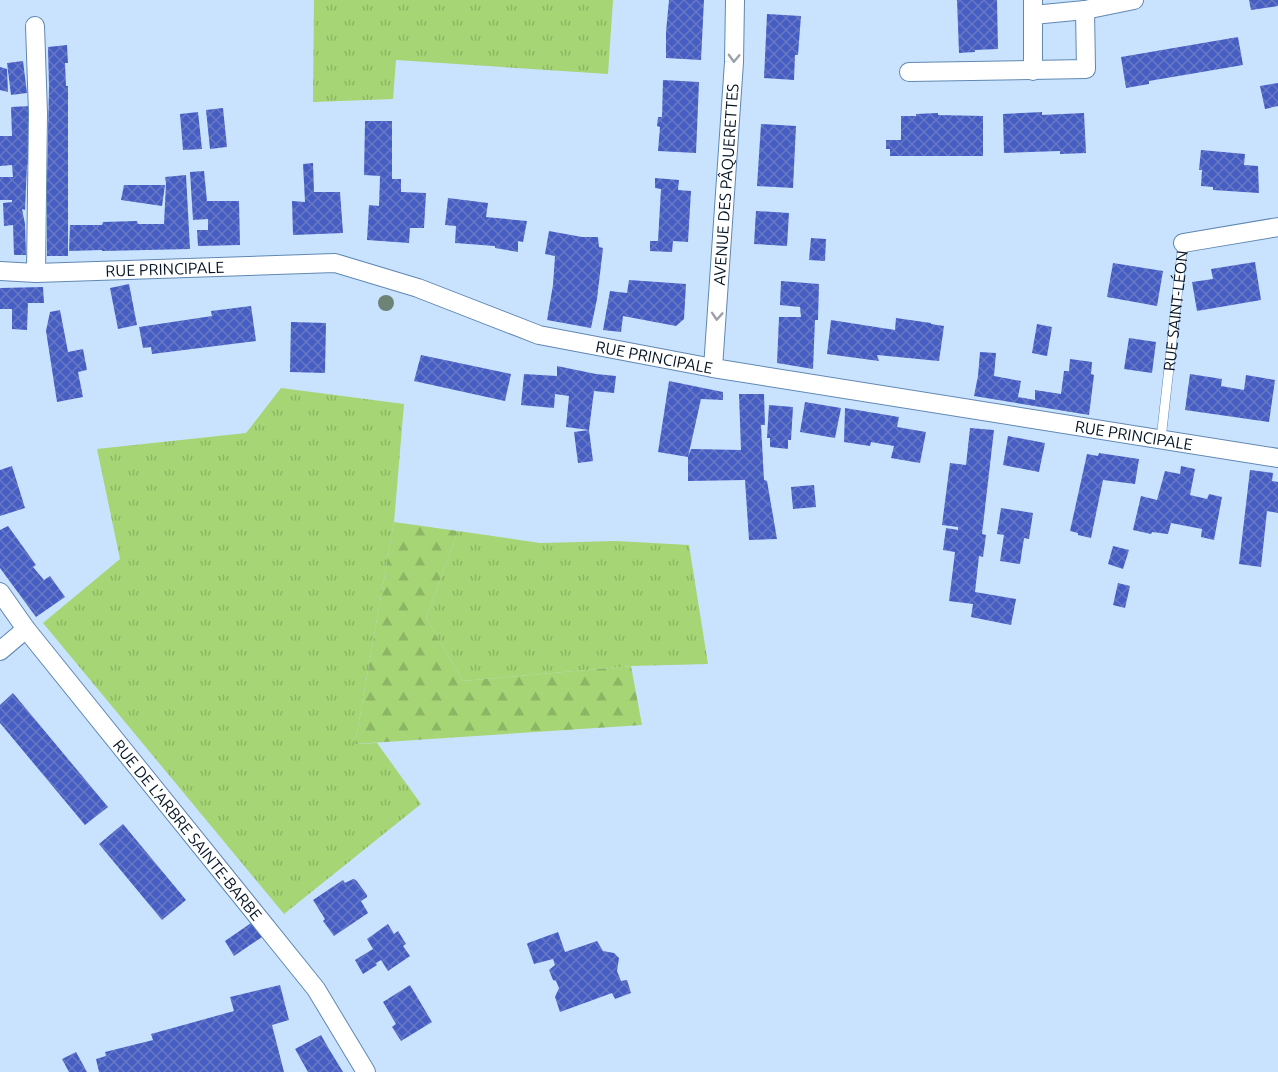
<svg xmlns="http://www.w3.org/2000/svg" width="1278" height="1072" font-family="Ubuntu,sans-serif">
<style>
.grass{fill:url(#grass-tufts)}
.forest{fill:url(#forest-firs)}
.building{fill:url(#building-cross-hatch)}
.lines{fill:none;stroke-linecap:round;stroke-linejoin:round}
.lane-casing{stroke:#6088b3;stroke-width:10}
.street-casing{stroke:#6088b3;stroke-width:20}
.lane{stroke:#fff;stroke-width:9}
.street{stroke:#fff;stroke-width:18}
.tree{fill:#6c8375}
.oneway{stroke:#9ba1a8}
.labels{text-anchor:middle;stroke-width:4.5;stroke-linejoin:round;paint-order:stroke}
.street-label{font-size:16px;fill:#061525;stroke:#c9e3ff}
</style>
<defs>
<pattern id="grass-tufts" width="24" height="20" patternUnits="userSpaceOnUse" patternTransform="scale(1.5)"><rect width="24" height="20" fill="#a5d574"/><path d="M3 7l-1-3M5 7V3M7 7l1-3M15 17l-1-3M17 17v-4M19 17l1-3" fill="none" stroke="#8db664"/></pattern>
<pattern id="forest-firs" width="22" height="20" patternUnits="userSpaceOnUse" patternTransform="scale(1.5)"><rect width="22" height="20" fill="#a5d574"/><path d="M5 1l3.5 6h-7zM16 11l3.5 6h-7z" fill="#8db664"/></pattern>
<pattern id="building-cross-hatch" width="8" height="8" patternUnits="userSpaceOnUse" patternTransform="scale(1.5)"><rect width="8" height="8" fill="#465dc4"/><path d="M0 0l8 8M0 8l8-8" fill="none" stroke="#6779c2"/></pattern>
</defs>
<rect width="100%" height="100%" fill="#c9e3ff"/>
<path class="grass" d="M314 0H613L608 74 396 60 393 99 313 102Z
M281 388 404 404 394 522 355 744 377 743 421 804 284 914 43 623 120 559 97 449 246 433Z
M458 531 540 543 616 541 689 545 708 664 631 666 463 681 426 618Z"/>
<path class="forest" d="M394 522 458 531 426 618 463 681 631 666 642 725 355 744Z"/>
<path class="building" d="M669 0H704L701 60 666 58V32Z
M957 0H997L998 49 975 50V52L959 53Z
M1249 0H1278V6L1251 10Z
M767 14 801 16 798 55H795L794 80 764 78Z
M1238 37 1243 65 1149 81V84L1126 88 1121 57Z
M67 45 68 63H65L66 86H68V256H47V177L49 87 48 47Z
M23 61 27 93 11 95 7 63Z
M0 67 7 69 8 92 0 90Z
M663 80 699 82 696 153 658 151 660 127 657 126 658 117H662Z
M1278 83V106L1265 109 1260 86Z
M30 106 32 164 27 165 25 210 22 209 25 224 26 255H14L13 225 4 226 3 203 12 202V200H0V177H13L12 165 0 166V136H12L11 107Z
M223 108 227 147 210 149 206 110Z
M198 112 202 149 183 150 180 114Z
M1042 112V115L1084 113 1086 153 1060 154V151L1004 153 1003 114Z
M938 113V115L983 116V156H890V149H886V140H901V116H916V114Z
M365 121H392V179H401V192L426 193 424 228H410L409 243 367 240 369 205 379 206 380 176 364 175Z
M761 124 796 126 793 188 757 186Z
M1201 150 1245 154 1244 165 1258 166 1259 193 1213 190V187L1201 186 1202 170H1199Z
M313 163 314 192H340L343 233 293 235 292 201 305 202 303 164Z
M204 171 207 201H239L240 245 198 246 197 230H208V219L193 220 190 172Z
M186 175 190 249 102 251V250L69 251 70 225H102L103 222 137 221 138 224H164L166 183 165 177Z
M655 178 679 180 678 190 691 191 688 242 673 241 672 252 650 251V241H658L661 189 655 188Z
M124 185H165L162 206 121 200Z
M448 198 488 203 486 217 527 221 523 242 518 241V252L495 248V246L455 243 456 226 445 225Z
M756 211 789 213 787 246 754 244Z
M549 231 582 237H598L599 247 603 248 597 299 591 328 547 320 553 285 555 256 545 254Z
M811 238 826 239 825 261 809 260Z
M1255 262 1261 300 1197 311 1192 282 1213 279 1211 269Z
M1113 263 1163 271 1157 306 1107 297Z
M629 280 686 284 684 319 676 326 623 316 621 332 603 330 610 291 627 293Z
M781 281 819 284 818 320H815L813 369 777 363 779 317H801L800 307 780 305Z
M129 284 137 325 118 329 110 288Z
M43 287 44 303H28L27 330 12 329V309H0V288Z
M251 306 256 341 152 354 151 347 143 348 139 327 212 316 211 311Z
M60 310 68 352 83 349 87 370 78 372 83 397 57 402 46 331 50 312Z
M896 318 931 323V324L944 326 939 361 877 355 879 361 827 354 831 320 895 330Z
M291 322 326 323 325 373 290 372Z
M1037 324 1052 327 1047 356 1032 353Z
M1129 338 1156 342 1152 373 1124 369Z
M980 352 996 353 994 376 1021 381 1018 397 1035 400V390L1061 394 1064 371H1069L1070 359 1092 362 1091 374 1094 375 1089 415 974 396 978 376Z
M421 355 511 374 505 401 414 381Z
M557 366 596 374 616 376 614 393 594 391 589 430 593 461 578 463 574 432 589 430 566 427 569 396 555 394 554 408 521 405 524 374 557 376Z
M1190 374 1222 379 1221 386 1244 390 1246 375 1275 380 1269 422 1185 410Z
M669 381 723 392V400L701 399 688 457 658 452Z
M739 394H764L765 425H761L764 480 767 481 777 539 749 540 745 480 688 481V457L691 449 741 450Z
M805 402 841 408 835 438 800 432Z
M769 405 793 407 791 440H788V449L770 447V438H767Z
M845 408 899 417 897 427 926 432 920 463 891 458 894 446 871 442 870 446 844 442Z
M970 428 994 430 982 534 986 535 983 557 979 556 975 592 1016 599 1011 625 971 617 973 604 949 601 955 552 943 550 946 528 958 530V527L942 525 950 463 966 465Z
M1008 436 1045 443 1039 472 1003 465Z
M1099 453 1139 459 1135 484 1103 480 1091 538 1078 535V533L1070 531 1087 454 1098 456Z
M12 466 25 508 0 516V470Z
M1181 466 1195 469 1190 495 1207 499 1209 494 1222 497 1214 540 1201 537 1202 529 1171 523 1168 534 1152 532 1151 534 1133 530 1141 496 1157 500 1165 471 1180 474Z
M1250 470 1273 473 1272 481 1278 482V513L1267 511 1261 567 1239 564Z
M814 485 816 507 793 509 791 487Z
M1001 508 1033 513 1029 539 1024 538 1020 564 1000 561 1004 535 997 534Z
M8 526 36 565 33 567 44 580 50 576 65 597 36 617 0 568V530Z
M1113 546 1129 550 1123 569 1108 564Z
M1118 583 1130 586 1125 608 1113 605Z
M13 693 108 807 85 825 0 723V705Z
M123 824 186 900 162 920 99 844Z
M353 879 356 880 367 895V897L361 901 368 913 334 936 323 921 325 919 313 900 343 880 345 883Z
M254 921 265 935 234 956 225 941Z
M388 924 394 934 398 931 406 944 403 946 410 956 388 971 381 960 376 963 377 965 363 974 355 960 373 949 367 939Z
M558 932 565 952 597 941 603 951 614 953 619 958 617 971 621 981 627 980 631 993 615 999 612 993 560 1012 555 997 559 988 556 981 553 980 549 970 555 965 553 959 534 964 527 944 528 943Z
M280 985 289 1020 272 1025 284 1072H99L96 1059 106 1056 105 1052 153 1040 151 1034 234 1011 230 997Z
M410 985 432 1022 401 1041 392 1027 396 1024 383 1002Z
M321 1035 329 1049 343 1072H308L295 1049Z
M76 1052 87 1072H69L62 1059Z"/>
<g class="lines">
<g class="lane-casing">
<g id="lane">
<path id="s1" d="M1161 439 1183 243"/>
</g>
</g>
<g class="street-casing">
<g id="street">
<path d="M1033 15 1085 10 1134 0"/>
<path d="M35 26 38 113 36 273"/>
<path d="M1033 71V0"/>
<path d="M909 72 1086 69 1085 10"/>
<path d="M1183 243 1278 227"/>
<path id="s2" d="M0 271 36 273 335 263 418 288 539 335 713 368 1278 458"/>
<path id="s3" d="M713 368 734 62 735 0"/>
<path id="s4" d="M0 592 26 629 316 989 366 1072"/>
<path d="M0 651 26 629"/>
</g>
</g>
<use href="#lane" class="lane"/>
<use href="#street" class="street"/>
</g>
<circle class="tree" cx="386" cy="303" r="8"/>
<defs><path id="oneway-chevron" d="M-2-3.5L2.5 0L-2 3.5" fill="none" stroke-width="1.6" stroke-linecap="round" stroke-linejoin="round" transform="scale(1.5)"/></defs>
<g class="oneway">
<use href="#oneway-chevron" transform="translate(734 58) rotate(92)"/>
<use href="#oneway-chevron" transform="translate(717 316) rotate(94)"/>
</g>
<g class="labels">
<g class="street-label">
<text dy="6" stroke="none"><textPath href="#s3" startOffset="184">AVENUE DES PÂQUERETTES</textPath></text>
<text dy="6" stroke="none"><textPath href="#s2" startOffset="165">RUE PRINCIPALE</textPath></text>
<text dy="6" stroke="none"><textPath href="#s1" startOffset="129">RUE SAINT-LÉON</textPath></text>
<text dy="6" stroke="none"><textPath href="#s2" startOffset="669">RUE PRINCIPALE</textPath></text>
<text dy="6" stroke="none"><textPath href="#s2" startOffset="1155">RUE PRINCIPALE</textPath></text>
<text dy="6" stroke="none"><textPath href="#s4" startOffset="303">RUE DE L'ARBRE SAINTE-BARBE</textPath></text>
</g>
</g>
</svg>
